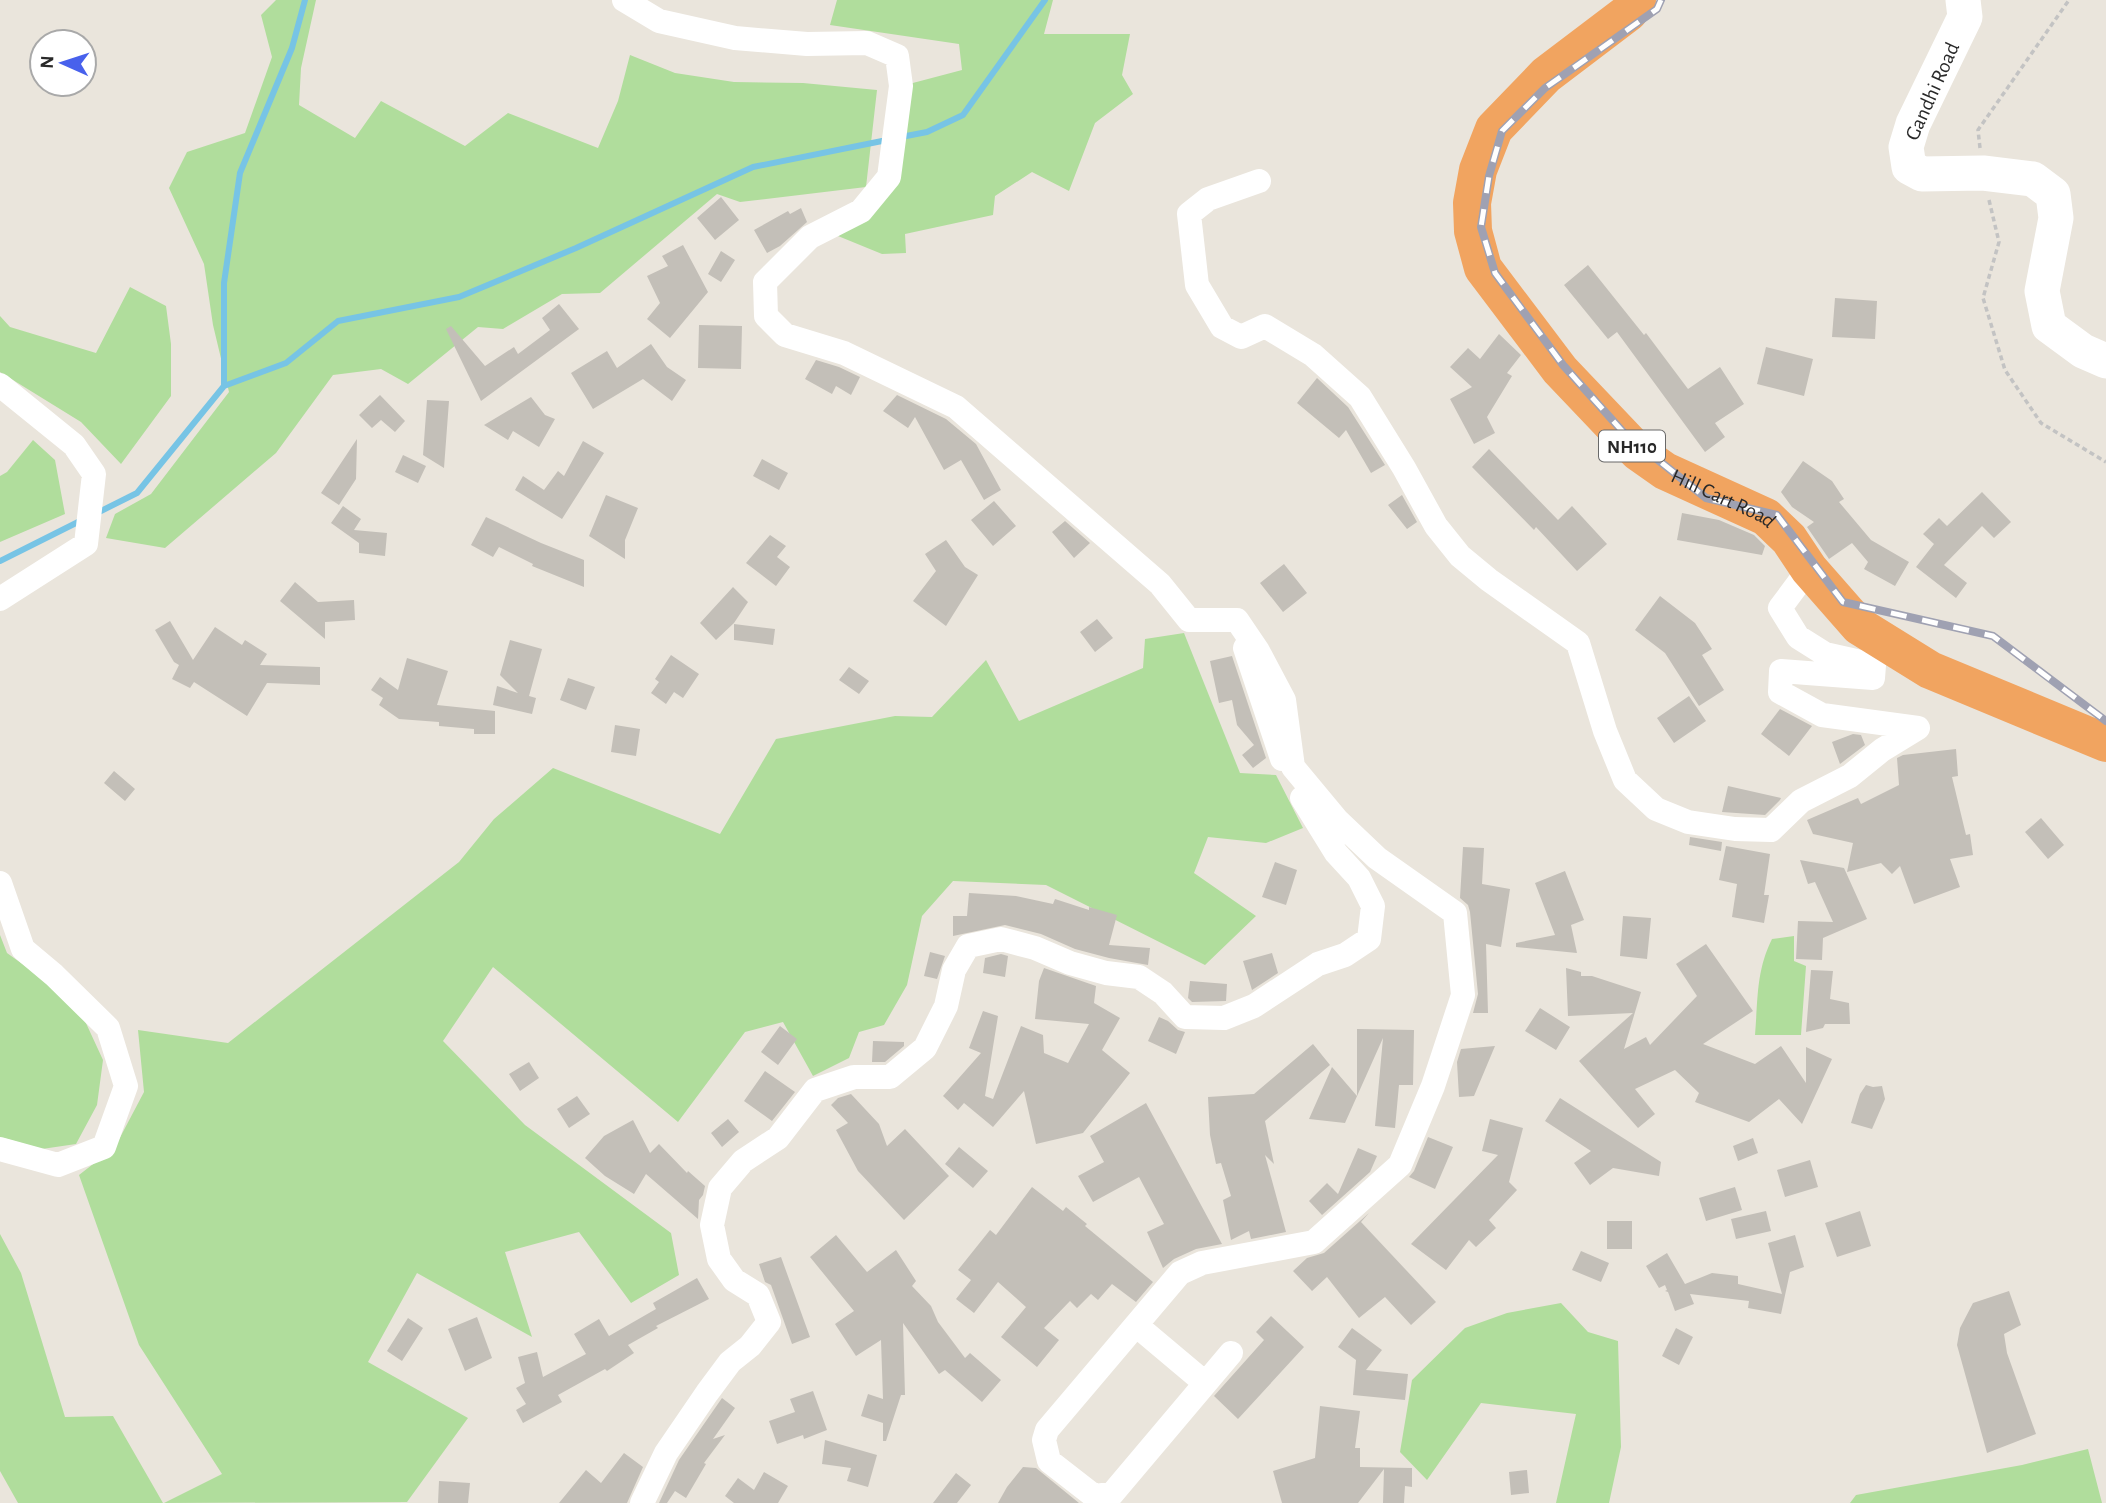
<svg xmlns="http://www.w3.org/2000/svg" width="2106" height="1503" font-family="'Alegreya Sans',sans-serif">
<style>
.green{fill:#b0dd9c}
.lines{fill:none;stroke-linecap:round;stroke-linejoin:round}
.stream{stroke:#77c4e5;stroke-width:6}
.building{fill:#c3bfb8}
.path{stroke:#c3c3c3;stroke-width:3.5;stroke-dasharray:5 3.5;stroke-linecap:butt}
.street{stroke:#fff;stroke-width:24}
.secondary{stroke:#fff;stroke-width:35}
.highway{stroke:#f1a460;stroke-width:38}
.rail-casing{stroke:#9fa1b2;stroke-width:8}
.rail{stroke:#fff;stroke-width:5;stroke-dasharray:16;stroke-linecap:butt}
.labels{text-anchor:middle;stroke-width:5;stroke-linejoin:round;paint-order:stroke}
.shield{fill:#fff;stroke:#696969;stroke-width:2}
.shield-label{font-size:19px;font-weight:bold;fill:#292929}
.street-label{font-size:21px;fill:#292929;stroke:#fff}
</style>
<rect width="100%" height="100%" fill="#eae5dc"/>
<path class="green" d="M276 0H316L301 68 299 105 355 138 381 101 465 146 508 113 598 148 618 101 630 55 675 73 734 82 803 83 877 90 866 187 740 202 717 194 600 293 562 294 503 329 478 327 408 384 381 369 333 375 276 453 165 548 106 538 115 514 151 494 229 392 213 325 204 264 169 188 187 152 245 133 272 57 261 15Z
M837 0H1053L1044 34H1130L1122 75 1133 94 1095 123 1069 191 1032 172 995 196 993 215 905 234 906 253 882 254 838 236 867 217 909 84 962 70 959 44 830 25Z
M130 287 166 306 171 344V396L121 464 81 422 0 372V316L10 327 96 353Z
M33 440 55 460 65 514 0 542V476L7 472Z
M1184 633 1240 773 1276 775 1303 828 1266 843 1208 837 1194 873 1256 916 1205 965 1046 885 953 881 922 916 907 985 884 1025 859 1032 849 1058 813 1076 783 1022 745 1032 678 1122 493 967 443 1041 525 1125 671 1233 679 1275 631 1303 579 1232 505 1252 532 1337 417 1273 368 1362 468 1418 407 1502 164 1503 222 1474 139 1345 79 1175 115 1147 144 1092 138 1030 228 1043 459 862 494 819 553 768 720 834 776 739 895 716 932 717 986 660 1019 721 1143 668 1145 639Z
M0 935 7 953 49 983 85 1021 103 1060 97 1105 76 1144 42 1149 0 1137Z
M1794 936V961L1806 966 1801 1035H1755C1758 1000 1756 971 1772 939Z
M0 1234 21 1273 65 1417 113 1416 163 1503H18L0 1471Z
M1561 1303 1588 1332 1618 1341 1621 1447 1609 1503H1556L1576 1414 1481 1403 1427 1480 1400 1452 1412 1380 1465 1328 1507 1313Z
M2088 1449 2102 1503H1850L1856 1495 2022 1465Z"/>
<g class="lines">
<path class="stream" d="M901 137 927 132 963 115 1045 0
M224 386 286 363 338 321 459 297 576 248 753 167 887 140
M97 513 137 493 224 386V283L240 173 292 48 305 0
M0 561 84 519"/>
</g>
<path class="building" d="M721 197 739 220 715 240 697 218Z
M801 208 807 222 780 246 767 253 754 230 788 211 790 214Z
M683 245 708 292 670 338 647 319 660 303 647 276 668 266 662 256Z
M721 251 735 260 721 282 708 274Z
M1588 265 1644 335 1646 333 1688 389 1720 367 1744 404 1715 423 1725 437 1705 452 1617 332 1608 339 1564 285Z
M1835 298 1877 301 1875 339 1832 337Z
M559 304 579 329 481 401 446 329 451 326 485 366 514 347 518 354 550 330 542 318Z
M699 325 742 326 741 369 698 368Z
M1499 334 1521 355 1507 373 1512 376 1487 417 1495 433 1474 444 1450 399 1472 387 1450 367 1468 348 1480 359Z
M651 344 667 367 686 380 672 401 643 379 593 409 571 373 607 351 617 368Z
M1766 347 1813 359 1804 396 1757 384Z
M816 360 839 367 860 377 851 395 836 386 832 394 805 379Z
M1317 378 1348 407 1385 465 1371 473 1346 430 1339 438 1297 403Z
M380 395 405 421 395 432 381 420 372 428 359 415Z
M897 395 946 419 976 444 1001 490 984 500 961 460 944 470 915 417 908 428 883 411Z
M531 397 545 415 555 419 539 447 513 431 508 440 484 425Z
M427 400 449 401 444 468 423 455Z
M357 439 356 479 339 505 321 493Z
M583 441 604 453 562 519 515 490 523 476 544 490 558 471 564 476Z
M1489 449 1558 520 1572 506 1607 544 1577 571 1536 527 1534 530 1472 467Z
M403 455 426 466 418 483 395 472Z
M762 459 788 473 779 490 753 476Z
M1803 461 1832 481 1844 499 1839 502 1871 540 1909 562 1895 586 1864 569 1868 562 1852 543 1829 559 1827 556 1807 527 1814 522 1792 507 1781 492Z
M1982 492 2011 522 1994 538 1982 526 1944 565 1967 583 1956 598 1916 567 1934 544 1923 534 1939 518 1947 526Z
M606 495 638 508 625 540V559L589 536Z
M1402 495 1417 522 1407 529 1388 505Z
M994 501 1016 526 993 546 971 520Z
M343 506 361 519 354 530 387 533 385 556 359 553V543L331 523Z
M1682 513 1719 520 1754 535 1765 546 1762 555 1677 540Z
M486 517 541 543 584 560V587L532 566 533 564 499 547 493 557 471 545Z
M1065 521 1090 543 1074 558 1052 532Z
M770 535 786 546 777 557 790 567 776 586 746 563Z
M946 540 965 567 978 575 946 626 913 601 936 571 925 554Z
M1284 564 1307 593 1283 612 1260 583Z
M295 582 318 602 354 600 355 620 325 622V639L280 601Z
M733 587 748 602 734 623 716 640 700 623Z
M1660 596 1695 623 1712 649 1702 655 1724 690 1699 706 1665 653 1635 630Z
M1097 619 1113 638 1095 652 1080 632Z
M170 621 193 660 215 627 242 645 245 640 267 654 260 665 320 667V685L267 683 247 716 194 682 190 688 172 679 179 665 174 662 155 630Z
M734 624 775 629 773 645 734 640Z
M510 640 542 649 529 696 536 698 532 714 493 705 497 686 518 693 500 675Z
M671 655 699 674 683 698 674 692 666 704 651 693 659 682 655 679Z
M1232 656 1266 758 1253 768 1242 755 1254 745 1237 725 1232 700 1219 703 1210 661Z
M407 658 448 671 437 705 495 711V734H474V729L439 726V722L399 719 379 705 383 698 371 690 380 677 398 690Z
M849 667 869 681 859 694 839 680Z
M568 678 595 687 586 710 560 700Z
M1689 696 1706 721 1674 743 1657 718Z
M1780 709 1812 726 1789 756 1761 734Z
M615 725 640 729 636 756 611 752Z
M1853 734 1861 735 1865 745 1840 764 1832 742Z
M1956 749 1958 776 1952 777 1966 835 1970 834 1973 855 1950 859 1960 887 1914 904 1900 866 1892 874 1881 863 1847 872 1853 843 1813 834 1807 820 1858 798 1861 804 1899 785 1897 758 1903 755Z
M114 771 135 789 125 801 104 783Z
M1728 786 1781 798 1780 800 1765 815 1722 812Z
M2041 818 2064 845 2048 859 2025 832Z
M1690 837 1722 842 1721 851 1689 845Z
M1726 846 1770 854 1764 895H1769L1764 923 1732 917 1737 884 1719 880Z
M1463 847 1484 848 1482 884 1510 889 1501 947 1486 944 1488 1013H1473L1478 994 1470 912 1468 905 1460 898Z
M1800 860 1844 868 1867 919 1823 938 1822 960 1796 959 1798 921 1833 922 1815 882 1808 884Z
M1275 862 1297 870 1286 905 1262 897Z
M1565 871 1584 920 1571 925 1577 953 1516 947V943L1555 935 1535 883Z
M969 893 1016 896 1053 904 1055 899 1089 910V907L1117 915 1109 945 1150 948 1148 965 1109 958 1075 949 1041 934 1005 925 953 936V916H967Z
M1623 916 1651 918 1647 959 1620 956Z
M1706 944 1753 1011 1703 1044 1755 1064 1781 1046 1806 1083V1047L1832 1059 1802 1124 1779 1099 1749 1122 1695 1102 1699 1093 1675 1070 1635 1089 1655 1114 1638 1128 1579 1061 1633 1013 1568 1016 1566 968 1581 972V976H1592L1641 992 1624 1049 1646 1037 1650 1045 1697 996 1676 964Z
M930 952 945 956 937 979 924 976Z
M1272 953 1278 973 1252 990 1243 961Z
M1001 954 1008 956 1005 977 983 973 985 958Z
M1044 968 1096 986 1094 1003 1120 1018 1102 1050 1130 1073 1083 1133 1036 1144 1024 1091 993 1127 964 1103 958 1110 943 1096 981 1053 969 1048 983 1011 998 1016 985 1096 993 1099 1021 1026 1043 1035 1044 1053 1068 1063 1089 1024 1035 1019 1039 981Z
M1811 970 1833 971 1830 999 1849 1003 1850 1024H1825L1823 1028 1806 1032Z
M1190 981 1227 984 1226 1001 1192 1002 1188 998Z
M1540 1008 1570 1027 1556 1050 1525 1031Z
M1159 1017 1168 1021 1178 1030 1185 1032 1176 1054 1148 1041Z
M780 1026 797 1039 778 1065 761 1052Z
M1357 1029 1414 1030 1413 1085H1399L1395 1128 1375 1126 1383 1038 1345 1123 1309 1119 1332 1067 1357 1096Z
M873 1041 904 1042V1046L885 1062H872Z
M1313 1044 1330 1065 1265 1121 1274 1164 1265 1155 1286 1232 1251 1239 1249 1231 1231 1240 1223 1200 1231 1196 1221 1163 1216 1164 1210 1135 1208 1097 1254 1094Z
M1495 1046 1474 1096 1459 1097 1457 1062 1461 1049Z
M529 1062 539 1078 520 1091 509 1074Z
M765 1071 795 1092 772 1121 744 1101Z
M1866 1085 1873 1087 1882 1086 1885 1099 1872 1129 1851 1123 1860 1094Z
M851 1094 879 1124 887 1146 905 1129 949 1176 904 1220 858 1171 836 1130 848 1123 831 1105 838 1098Z
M577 1096 590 1114 569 1128 557 1109Z
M1560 1098 1661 1162 1659 1176 1613 1168 1590 1185 1574 1163 1591 1151 1545 1121Z
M1146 1103 1222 1244 1196 1249 1174 1259 1163 1268 1147 1232 1164 1224 1139 1177 1093 1202 1078 1176 1104 1162 1090 1136Z
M728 1119 739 1132 722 1147 711 1133Z
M1490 1119 1523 1128 1509 1182 1517 1190 1489 1220 1496 1228 1476 1247 1469 1240 1446 1270 1411 1244 1498 1155 1482 1151Z
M633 1120 650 1153 659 1144 687 1173 688 1171 705 1186 703 1195 699 1200 698 1219 646 1174 634 1194 605 1176 585 1158 604 1136Z
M1428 1137 1453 1147 1435 1189 1409 1177 1414 1171Z
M1753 1138 1758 1153 1738 1161 1733 1146Z
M959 1147 988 1171 973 1188 945 1164Z
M1358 1148 1377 1156 1370 1172 1322 1215 1309 1201 1327 1183 1338 1194Z
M1810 1160 1818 1187 1785 1197 1777 1170Z
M1032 1187 1063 1211 1066 1207 1087 1224 1085 1226 1153 1282 1136 1302 1112 1284 1098 1300 1091 1294 1077 1308 1070 1301 1044 1328 1059 1340 1037 1367 1001 1337 1026 1307 998 1282 974 1313 956 1299 971 1280 958 1270 990 1230 996 1235Z
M1735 1187 1742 1210 1706 1221 1699 1198Z
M1766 1211 1771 1231 1736 1239 1731 1219Z
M1860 1211 1871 1246 1837 1257 1825 1223Z
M1369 1213 1361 1222 1436 1302 1411 1325 1385 1297 1359 1318 1327 1277 1312 1291 1293 1271 1307 1258 1324 1253Z
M1607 1221H1632V1249H1607Z
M836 1235 867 1272 896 1250 916 1281 912 1286 931 1306 938 1322 965 1358 970 1353 1001 1380 982 1402 945 1370 939 1374 903 1323 905 1395H901L886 1441H883V1423L861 1416 868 1394 883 1399 881 1340 856 1356 835 1324 854 1311 810 1257Z
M1795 1235 1804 1267 1790 1272 1781 1314 1748 1308 1749 1301 1690 1294 1694 1304 1675 1311 1668 1292 1665 1291 1667 1290 1665 1285 1659 1288 1646 1266 1667 1253 1685 1284 1712 1273 1738 1276V1284L1782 1294 1768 1243Z
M1581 1251 1609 1263 1601 1282 1572 1270Z
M781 1257 810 1337 792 1344 771 1285 765 1282 759 1264Z
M697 1278 709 1299 656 1326 658 1328 628 1345 634 1353 607 1371 605 1369 558 1395 562 1402 523 1423 516 1410 526 1404 516 1388 525 1383 518 1357 537 1352 543 1377 586 1354 574 1334 599 1319 609 1336 656 1309 653 1303Z
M2009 1291 2021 1325 2004 1334 2007 1353 2036 1434 1987 1453 1957 1345 1960 1328 1973 1303Z
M1271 1316 1304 1347 1238 1419 1214 1396 1264 1340 1256 1332Z
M477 1317 492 1358 465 1371 448 1329Z
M408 1318 423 1328 402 1361 387 1351Z
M1352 1328 1382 1350 1366 1370 1408 1374 1405 1400 1353 1395 1356 1360 1338 1347Z
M1676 1328 1693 1337 1679 1365 1662 1356Z
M813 1391 827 1430 804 1439 803 1435 777 1444 769 1421 795 1412 790 1399Z
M722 1398 735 1408 713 1439 725 1435 704 1463 706 1464 686 1498 675 1491 667 1503H659L679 1460Z
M1320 1406 1360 1411 1355 1448H1360V1467L1412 1468V1487L1405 1486 1404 1503H1383L1384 1469 1358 1503H1282L1273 1471 1315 1458Z
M825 1440 877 1455 868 1487 847 1481 851 1468 822 1464Z
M624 1453 643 1467 627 1503H559L586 1470 601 1483Z
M1023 1467 1036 1468 1079 1503H998L1007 1487Z
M1527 1470 1529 1493 1511 1495 1509 1472Z
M764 1472 788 1486 778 1503H734L725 1496 738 1478 754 1490Z
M956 1473 971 1485 957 1503H933Z
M439 1481 470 1483 468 1503H438Z"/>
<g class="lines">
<path class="path" d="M1980 148 1978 130 2069 0
M1989 200 1999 242 1983 298 2005 370 2041 423 2106 462"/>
<path class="street" d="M624 0 659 21 735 38 807 44 867 43 897 56 901 86 889 177 861 211 810 237 765 282 766 316 785 335 844 353 956 407 1160 584 1189 620H1237L1258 651 1284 700 1293 767 1337 820 1377 858 1455 913 1463 995 1433 1086 1400 1165 1314 1242 1202 1263 1180 1273 1047 1430 1044 1440 1049 1461 1094 1496 1112 1494 1231 1353
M1259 181 1208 199 1189 214 1197 285 1222 327 1241 337 1265 326 1313 355 1360 397 1404 468 1436 526 1460 556 1489 580 1578 643 1605 731 1625 780 1656 809 1688 822 1735 829 1771 830 1801 801 1850 776 1882 750 1918 728 1822 715 1780 692 1781 671 1873 678 1874 665 1825 654 1798 637 1780 608 1809 569
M0 385 74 445 94 474 86 544 0 599
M1245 648 1282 759
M0 883 23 949 54 975 108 1028 126 1086 104 1147 58 1165 0 1149
M1136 1325 1205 1383
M642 1503 666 1453 707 1393 730 1362 750 1346 769 1322 758 1295 734 1280 719 1259 712 1225 720 1188 743 1161 778 1138 815 1090 854 1077H890L925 1048 946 1006 954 970 968 946 1001 939 1035 948 1070 963 1106 973 1139 977 1163 993 1185 1017 1224 1018 1254 1006 1318 964 1345 955 1369 939 1373 906 1359 878 1336 853 1302 798"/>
<path class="secondary" d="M1963 0 1965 17 1913 124 1906 147 1909 167 1922 174 1983 173 2033 179 2053 194 2056 218 2042 291 2049 326 2083 351 2106 361"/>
<path class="highway" id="s1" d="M1637 0 1629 12 1546 75 1494 129 1478 170 1472 203 1473 231 1483 268 1560 370 1638 452 1665 471 1766 517 1789 539 1809 569 1859 626 1930 670 2106 743"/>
<g class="rail-casing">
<path id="rail" d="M1661 0 1657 9 1545 88 1502 131 1489 176 1481 227 1495 273 1563 365 1624 433 1706 498 1777 515 1843 602 1993 636 2106 721"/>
</g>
<use href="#rail" class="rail"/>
</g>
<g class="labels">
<rect class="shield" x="1599" y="430.5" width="66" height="31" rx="5"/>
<g class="shield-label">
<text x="1632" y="453">NH110</text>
</g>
<g class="street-label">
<text transform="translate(1932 91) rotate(-66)" y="7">Gandhi Road</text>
<text dy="7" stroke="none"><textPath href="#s1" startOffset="676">Hill Cart Road</textPath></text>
</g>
</g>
<g transform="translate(63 63) rotate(273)"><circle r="33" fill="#ffffff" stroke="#a9a9a9" stroke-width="2"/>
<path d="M0-5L12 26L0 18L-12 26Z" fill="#4861ec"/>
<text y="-10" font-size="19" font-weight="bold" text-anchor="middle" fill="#292929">N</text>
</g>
</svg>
